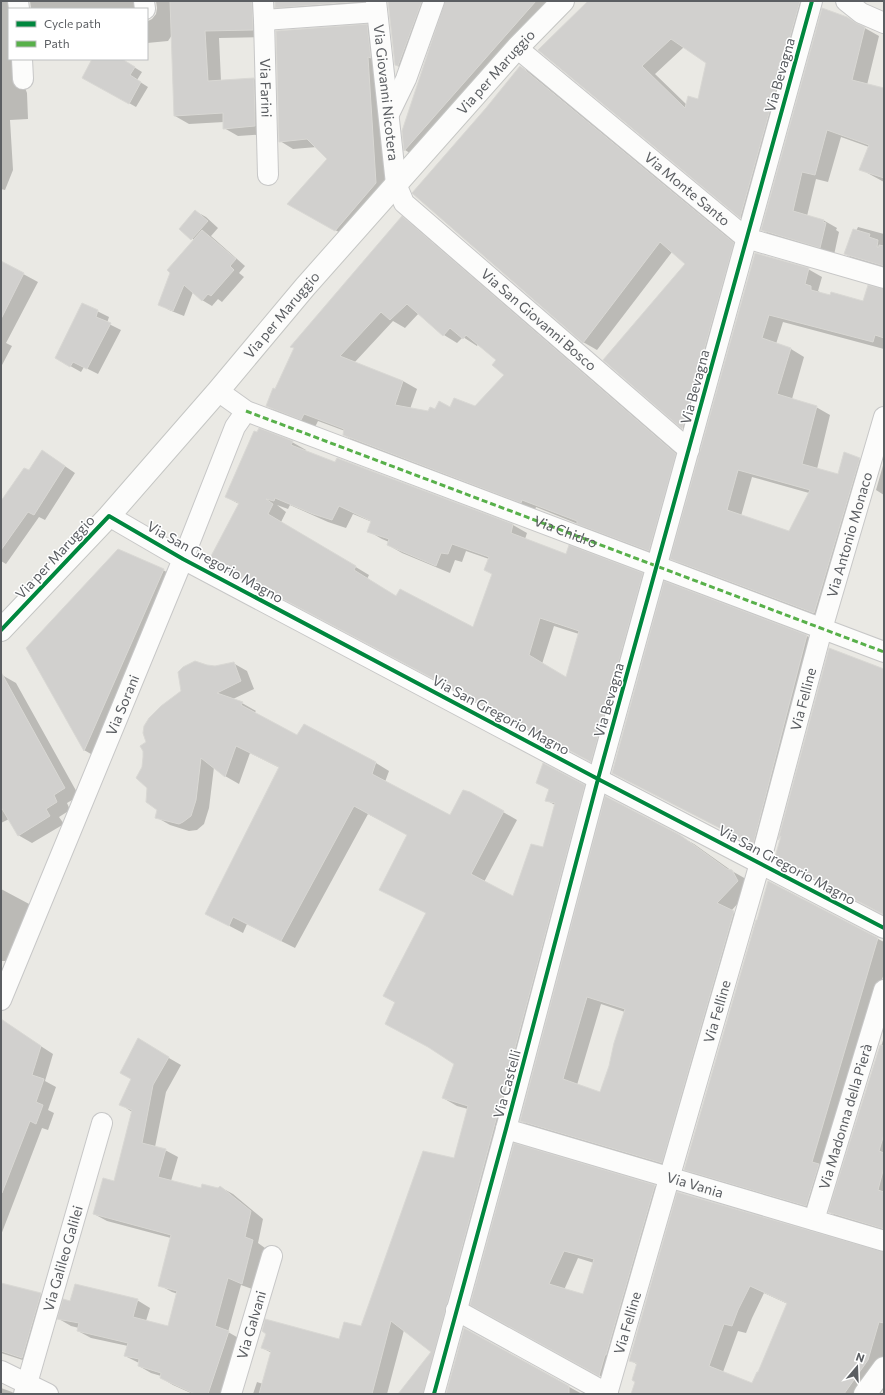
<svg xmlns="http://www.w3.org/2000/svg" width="885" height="1395" font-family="Commissioner,sans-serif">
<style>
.shadow{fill:#0003;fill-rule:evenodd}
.building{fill:#d1d0ce;stroke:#d9d8d4;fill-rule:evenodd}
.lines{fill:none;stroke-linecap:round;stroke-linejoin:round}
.street-casing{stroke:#c7c7c7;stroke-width:22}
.secondary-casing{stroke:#c5c6c4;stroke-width:24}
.street{stroke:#fcfcfb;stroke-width:20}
.secondary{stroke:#fcfcfb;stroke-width:22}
.quiet{stroke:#58b04a;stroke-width:3;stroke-dasharray:6 3;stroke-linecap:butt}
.cycleway-casing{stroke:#fff;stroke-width:6}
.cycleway{stroke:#00873e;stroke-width:4}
.labels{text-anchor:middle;stroke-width:3;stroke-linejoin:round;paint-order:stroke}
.street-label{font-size:14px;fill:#5b5e62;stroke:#fff}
</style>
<rect width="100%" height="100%" fill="#eae9e4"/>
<path class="shadow" d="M1 1H24L9 9V59H24L25 88 27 93 28 119 10 120 13 170 5 190 1 189Z
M30 1H150L146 9H31Z
M156 1H269L266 37 219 38 221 81 254 79 268 87 269 134 238 136 224 128V122L189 124 175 116 172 35 168 41 147 43V17L148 21 152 19 156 14 157 8Z
M275 1H382L290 15 276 7Z
M389 1H440L410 73 396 65Z
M446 1H557L418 158 405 150 403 131Z
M589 1H817L754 225 741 218 539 50ZM684 47 707 62 698 100 687 105 655 74Z
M847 18 879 36 867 85 884 89V182L860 169 869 147 841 137 828 182 816 179 807 216 823 220 837 228 836 230 839 232 834 255 776 238 762 230Z
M367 25 380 33 389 191 349 238 289 203 328 159 317 147 293 149 280 141Z
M93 59H121L142 72 137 80 148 87 136 107 83 77Z
M521 67 534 75 747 252 696 436 683 428 604 360 687 264 672 252 597 350 583 342 487 109Z
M195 211 206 217 218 228 211 236 245 266 239 273 244 277 222 302 218 299 212 306 202 300 193 292 184 316 169 310 159 304 194 240 180 229Z
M402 218 416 226 689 462 663 558 591 531 578 524 536 507 535 510 358 443 344 435 345 431 318 421 315 427 281 414 267 406 276 391ZM419 313 444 335 457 343 463 337 477 346 478 344 497 360 505 375 475 408H450L429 412 410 409 417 389 403 381 354 363 393 321 405 328Z
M858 227 884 234V269L859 262 845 254Z
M755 254 808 269 822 277 818 291 824 295 864 303 884 290V349L783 322 776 344 791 349 804 357 792 399 816 407 830 415 817 469 838 475 860 459 873 466 828 620 685 566 672 559ZM752 477 809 493 790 532 741 516Z
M1 262 38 282 6 343 12 346 1 367Z
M83 304 109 317 107 323 121 330 98 374 84 367 81 372 56 358Z
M292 442 306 450 305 452 336 463 337 459 513 525 527 533 525 539 567 555 642 574 656 582 605 769 224 567 239 504 226 497ZM277 505 288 509 290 505 328 522 346 528 353 514 372 522 368 531 382 539 389 542 388 545 402 553 450 573 455 560 462 562 466 551 489 559 493 574 473 628 397 597 367 579 369 575 281 522 286 512ZM554 626 579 634 567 679 542 664Z
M53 458 75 473 45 520 39 517 6 564 1 561V501L29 471Z
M884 462V495L876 490Z
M163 570 177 578 98 758 84 750 27 648Z
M665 583 807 636 821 644 767 852 613 773Z
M233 663 247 671 254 689 233 699 242 703 256 711 254 713 298 736 376 763 389 771 385 782 451 816 470 793 517 820 484 882 513 897 543 848 555 805 546 800 550 790 537 783 584 786 598 794 438 1394H423L426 1384 423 1387 421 1394H399L432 1352 404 1330 387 1394H253L257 1382 263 1384 272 1353 262 1348 340 1340 361 1328 454 1160 468 1109 457 1106 443 1098 455 1064 396 1003 384 996 427 913 394 897 408 835 368 814 295 948 247 924 243 933 220 921 280 768 250 753 239 784 225 776 214 767 209 808 204 824 197 830 189 831 170 825 156 817 158 810 148 788 142 767 147 743 182 691 207 666 215 667Z
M2 675 16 683 79 796 67 803 70 810 59 817 64 824 32 843 18 835 9 819 1 823V676Z
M606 797 694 844 732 871 746 879 751 889 731 911 748 920 676 1170 535 1129 521 1121ZM601 1004 625 1012 610 1066 600 1093 577 1085Z
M769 882 884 942V973L826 1169 820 1213 699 1177 685 1169Z
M1 889 31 905 7 961H1Z
M5 1023 53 1054 45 1081 56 1087 48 1110 54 1113 48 1130 42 1128 1 1235V1032Z
M884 1037V1232L843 1220 829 1212Z
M138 1040 181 1065 166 1092 155 1147 165 1150 178 1157 171 1181 201 1189H218L220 1187 233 1194 263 1219 258 1243 265 1248 255 1290 241 1285 228 1332 242 1340 223 1394H193L173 1385 161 1378V1376L151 1373 139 1366V1363L125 1356 128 1346 91 1338 78 1331 79 1328 71 1326 59 1319 71 1302 137 1300 150 1308 146 1321 168 1327 178 1294 172 1292 159 1285 171 1238 107 1221 94 1214 115 1183 132 1112 120 1104 132 1079Z
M515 1145 655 1186 669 1194 613 1383 485 1312ZM578 1258 594 1263 583 1296 564 1290Z
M678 1193 884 1253V1361L863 1394H632L636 1381 638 1365 630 1360ZM764 1293 788 1304 759 1373 752 1385 723 1372 738 1331 746 1333 752 1318Z
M1 1284 41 1294 53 1301 35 1364 1 1353Z
M465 1329 582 1394H447Z
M1 1388 12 1392 15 1394H1Z"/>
<path class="building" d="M170 1H252L253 30 205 31 208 81 254 78 255 126 223 129V113L174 116Z
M275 1H365L275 8Z
M388 1H422L398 66 395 65Z
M445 1H536L404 151 402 131Z
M588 1H800L740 218 538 50ZM671 39 706 63 698 99 688 96 685 108 642 66Z
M822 8 847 17 856 23 865 27 852 80 884 88V178L859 170 869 145 827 130 815 175 802 172 793 211 824 220 823 222 826 223 820 248 761 230Z
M367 24 371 58 368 57 376 183 335 231 287 204 327 159 307 139 279 142 276 31Z
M92 59H122L135 67 130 75 141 82 129 104 82 78Z
M520 66 734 243 682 429 603 360 685 264 660 242 583 343 413 194 412 193 486 108Z
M195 210 208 221 191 240 179 229Z
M402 216 676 454 649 551 577 524V521L522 500 521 503 343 435 344 429 304 414 301 420 266 406 273 388 275 389 294 348 290 347ZM407 304 443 336 450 328 463 339 466 335 496 360 492 365 504 375 475 406 454 398 450 407 439 401 435 409 430 407 428 411 395 405 403 381 340 356 381 312 390 320Z
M853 229 870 234 869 237 878 240 877 247H879V245L884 246V266L844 254Z
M202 230 236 259 230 266 234 270 211 296 208 294 202 301 184 285 173 311 158 305 170 273 167 270Z
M755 253 809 268 805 284 811 286V290L830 295 831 292 863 301 868 285 884 289V338L875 335 873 342 769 315 762 338 791 348 777 394 817 406 802 464 838 474 844 452 860 458 814 613 670 559ZM738 470 810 490 789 531 727 510Z
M1 261 24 273 1 319Z
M82 303 98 310 96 317 111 323 87 369 73 362 70 367 55 358Z
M259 428 293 441 291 445 335 462 337 458 513 524 511 533 566 554 569 545 643 573 591 762 209 560 239 503 225 497 254 431 257 432ZM275 498 313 514 332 520 339 506 371 521 367 532 389 539 387 545 436 566 441 553 448 554 452 544 489 557 484 570 492 574 473 627 400 589 396 596 354 570 356 566 268 514 273 504 266 499 274 501ZM540 618 579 631 566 677 529 655Z
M42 450 65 466 34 515 28 512 1 550V501L24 468 29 470Z
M118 549 164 569 84 751 26 648Z
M664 581 807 635 753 845 612 773Z
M829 648 884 669V915L775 857 781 836 778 840Z
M195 661 207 665 215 666 234 662 241 681 217 693 243 702 241 705 297 735 304 724 376 762 372 774 450 815 463 790 470 792 504 811 471 874 513 896 531 844 543 847 555 803 545 801 549 789 536 783 543 763 585 785 423 1394H398L431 1352 391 1321 372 1394H259L271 1351 261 1348 266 1334 262 1331 265 1319 339 1339 344 1322 361 1326 423 1151 454 1158 468 1106 442 1098 454 1064 428 1047 385 1024 395 1002 383 996 426 913 379 890 407 835 354 806 281 941 233 917 229 926 205 914 279 767 236 746 225 777 201 758 196 800 191 816 183 822 179 824 155 818 157 810 146 802 147 788 136 778 142 767 143 757V751L140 746 146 742 143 733 144 726 149 718 161 706 181 691 178 672 183 667Z
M1 672 65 788 54 795 57 802 46 809 50 816 18 836 1 807Z
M605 796 680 835 727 869 732 870 738 881 717 903 734 911 662 1163 520 1121ZM587 997 625 1009 614 1043 609 1066 600 1092 563 1079Z
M768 881 878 938 812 1162 819 1164 806 1206 684 1170 756 920H757Z
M1 1019 41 1046 32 1075 44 1079 36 1102 43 1105 36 1124 30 1121 2 1193H1Z
M138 1038 169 1057 153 1085 142 1143 166 1149 158 1177 201 1188 202 1184 218 1188 220 1186 251 1211 245 1237 253 1240 242 1284 228 1278 215 1326 229 1331 208 1394H195L160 1378 161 1373 138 1366 139 1359 124 1356 128 1343 77 1331 79 1323 57 1319 63 1299 70 1301 75 1284 138 1299 133 1317 168 1326 177 1291 158 1286 171 1235 93 1214 103 1178 114 1181 132 1110 119 1105 131 1079 120 1073Z
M880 1045 884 1046V1134L879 1151 884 1153V1167L878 1190 884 1192V1229L828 1212Z
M514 1143 655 1185 606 1355H605L599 1376 470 1305ZM564 1251 594 1259 583 1294 549 1284Z
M677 1192 884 1252V1323L879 1322 868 1360 844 1394H631L635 1382 632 1380 637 1363 629 1361ZM750 1286 787 1303 758 1372H757L752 1383 709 1366 724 1324 732 1326 738 1310Z
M1 1283 41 1293 22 1358 1 1351Z
M464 1328 569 1386V1394H446Z"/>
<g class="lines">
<g class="street-casing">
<g id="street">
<path d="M18 1 19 9"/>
<path d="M144 1 145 9"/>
<path id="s1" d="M263 1 264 20 268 175"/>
<path id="s2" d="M376 1 396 184 404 203 689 450"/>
<path d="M846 1 861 13 884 23"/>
<path d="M264 20 377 12"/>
<path id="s3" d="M517 48 746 238 884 278"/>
<path d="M22 59 23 79"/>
<path d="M389 114 406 79 434 1"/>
<path id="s4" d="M218 391 246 411 884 652"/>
<path d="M109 516 183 559 598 779 884 928"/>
<path id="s5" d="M1 1000 183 559 235 427 246 411"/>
<path id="s6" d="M506 1129 884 1241"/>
<path id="s7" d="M814 1220 884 990"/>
<path d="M456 1310 608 1394"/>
<path d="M1 1371 48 1394"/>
<path id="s8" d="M24 1394 102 1123"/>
<path id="s9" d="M231 1394 272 1256"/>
<path d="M434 1394 506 1129 598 779 812 1"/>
<path id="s10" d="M607 1394 760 863 822 629 884 417"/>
</g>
</g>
<g class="secondary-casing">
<g id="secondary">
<path id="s11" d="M1 630 109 516 218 391 305 287 517 48 563 1"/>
<path d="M865 1394 884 1368"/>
</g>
</g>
<use href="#street" class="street"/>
<use href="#secondary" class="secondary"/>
<path class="quiet" d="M246 411 884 652"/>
<g class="cycleway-casing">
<path id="cycleway" d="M1 630 109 516 183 559 598 779 884 928
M434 1394 506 1129 598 779 812 1"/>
</g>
<use href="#cycleway" class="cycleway"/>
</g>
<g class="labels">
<g class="street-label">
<text dy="5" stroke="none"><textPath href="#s11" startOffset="746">Via per Maruggio</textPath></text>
<text transform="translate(780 75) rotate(-74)" y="5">Via Bevagna</text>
<text dy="5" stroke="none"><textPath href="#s1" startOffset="87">Via Farini</textPath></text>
<text dy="5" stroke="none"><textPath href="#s2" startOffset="92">Via Giovanni Nicotera</textPath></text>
<text dy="5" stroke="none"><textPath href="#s3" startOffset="221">Via Monte Santo</textPath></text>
<text dy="5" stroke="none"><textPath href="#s11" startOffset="422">Via per Maruggio</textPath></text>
<text dy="5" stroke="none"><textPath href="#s2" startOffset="383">Via San Giovanni Bosco</textPath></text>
<text transform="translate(695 387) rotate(-75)" y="5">Via Bevagna</text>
<text dy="5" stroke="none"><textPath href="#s4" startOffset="376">Via Chidro</textPath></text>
<text dy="5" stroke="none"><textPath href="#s10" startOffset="893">Via Antonio Monaco</textPath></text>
<text transform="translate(55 557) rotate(-47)" y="5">Via per Maruggio</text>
<text transform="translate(215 562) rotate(29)" y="5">Via San Gregorio Magno</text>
<text transform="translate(609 700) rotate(-74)" y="5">Via Bevagna</text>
<text dy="5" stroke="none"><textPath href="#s10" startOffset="722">Via Felline</textPath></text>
<text dy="5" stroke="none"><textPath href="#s5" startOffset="319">Via Sorani</textPath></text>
<text transform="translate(501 715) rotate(28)" y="5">Via San Gregorio Magno</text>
<text transform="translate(787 865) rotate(28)" y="5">Via San Gregorio Magno</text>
<text dy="5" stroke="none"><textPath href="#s10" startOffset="398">Via Felline</textPath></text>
<text transform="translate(507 1084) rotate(-75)" y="5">Via Castelli</text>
<text dy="5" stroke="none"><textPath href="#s7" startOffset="108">Via Madonna della Pierà</textPath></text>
<text dy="5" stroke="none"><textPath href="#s6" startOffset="197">Via Vania</textPath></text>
<text dy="5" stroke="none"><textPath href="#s8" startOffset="141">Via Galileo Galilei</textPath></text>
<text dy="5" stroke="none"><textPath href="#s10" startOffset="74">Via Felline</textPath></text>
<text dy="5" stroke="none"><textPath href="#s9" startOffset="72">Via Galvani</textPath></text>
</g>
</g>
<rect width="885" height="1395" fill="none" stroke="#5b5e62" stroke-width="4"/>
<rect x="8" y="8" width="140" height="52" fill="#ffffff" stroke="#bdbfc0"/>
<rect x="16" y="21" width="20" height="6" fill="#00873e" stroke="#bdbfc0"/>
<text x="44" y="28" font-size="12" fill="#5b5e62">Cycle path</text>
<rect x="16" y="41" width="20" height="6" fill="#58b04a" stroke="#bdbfc0"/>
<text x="44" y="48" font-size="12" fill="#5b5e62">Path</text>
<g transform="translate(857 1367) rotate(19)" stroke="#ffffff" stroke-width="3" paint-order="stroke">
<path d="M0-3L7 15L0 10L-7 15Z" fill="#5b5e62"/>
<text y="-6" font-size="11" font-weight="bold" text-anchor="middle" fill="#5b5e62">N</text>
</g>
</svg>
